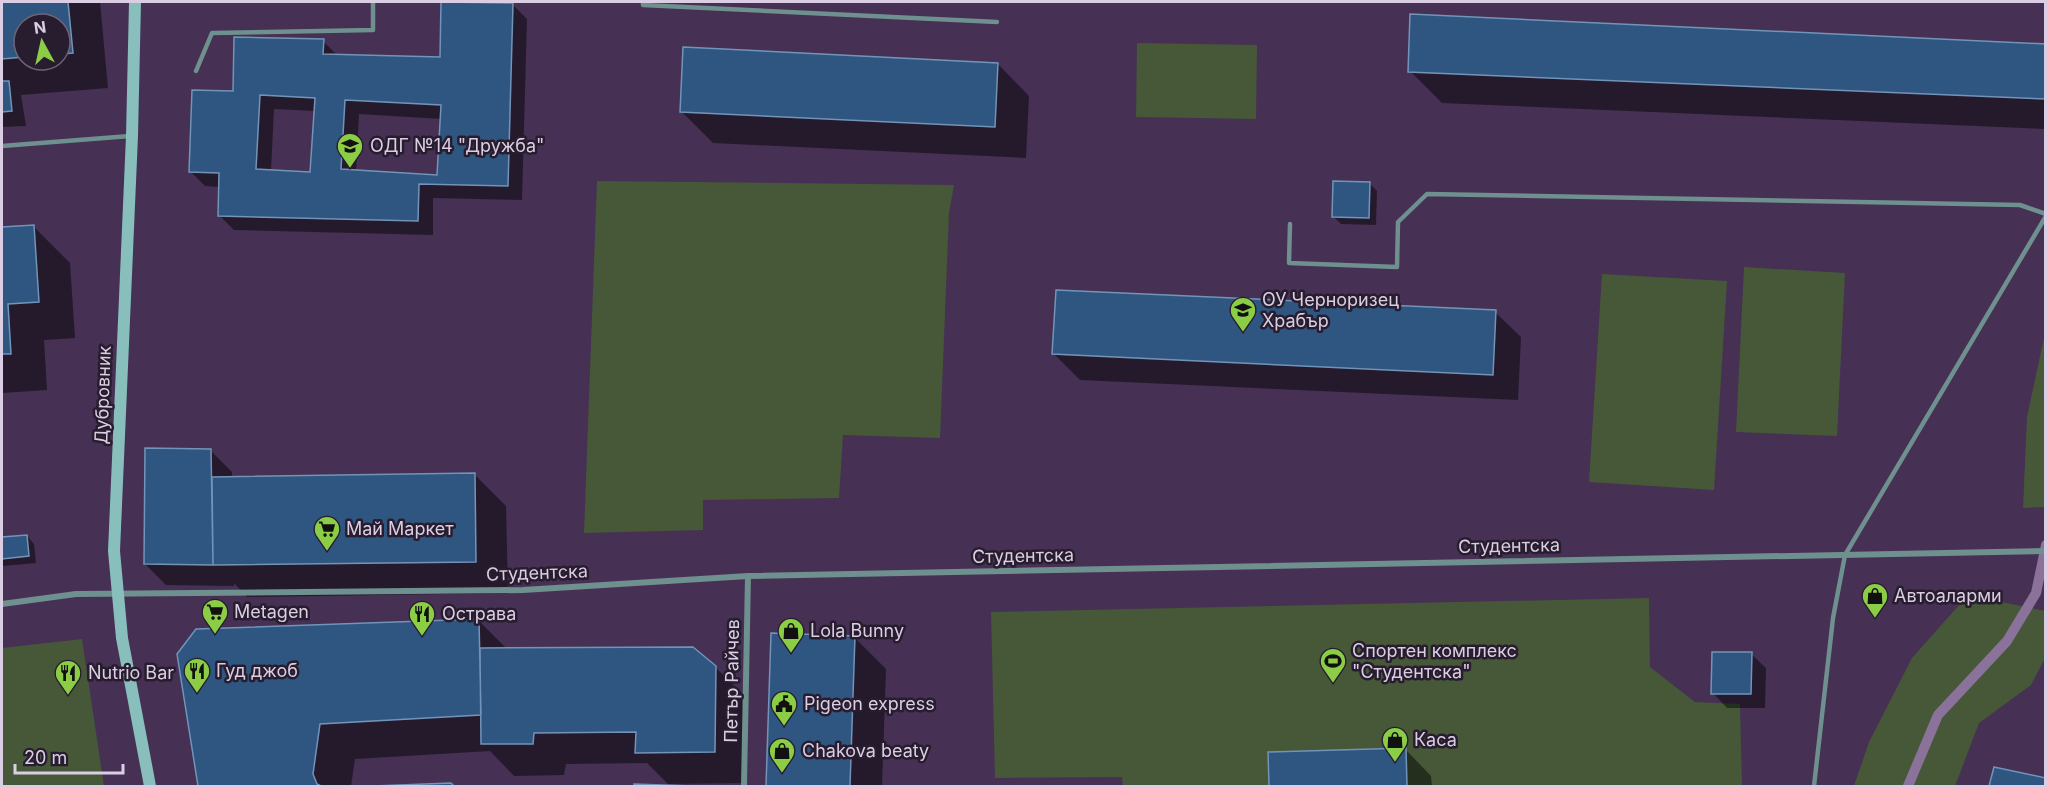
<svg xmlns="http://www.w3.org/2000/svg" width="2047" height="788" font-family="Inter,sans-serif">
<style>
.green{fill:#465838}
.shadow{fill:#0007;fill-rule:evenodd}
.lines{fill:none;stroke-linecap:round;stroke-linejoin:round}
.stream{stroke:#8a729a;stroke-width:10}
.building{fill:#2e5681;stroke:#7394b9;stroke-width:1.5;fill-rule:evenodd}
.lane{stroke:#6e908e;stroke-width:4.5}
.street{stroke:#6e908e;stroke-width:6}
.secondary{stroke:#88bfbc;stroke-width:12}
.labels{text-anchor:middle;stroke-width:5;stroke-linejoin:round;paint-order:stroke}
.poi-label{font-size:18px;fill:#dbcee4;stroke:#271d2e;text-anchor:start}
.street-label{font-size:18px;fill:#dbcee4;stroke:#271d2e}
</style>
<rect width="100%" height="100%" fill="#463054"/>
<path class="green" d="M1137 43 1257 45 1256 119 1136 117Z
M597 181 954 185 949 213 940 438 843 435 839 498 703 500V530L584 533Z
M1744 267 1845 273 1837 436 1736 432Z
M1602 274 1727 281 1714 490 1589 482Z
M2045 333V507L2023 508 2027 417Z
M1968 595 2045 611V658L2031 685 1979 723 1955 786H1854L1869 742 1912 658Z
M1649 598 1650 667 1695 702 1740 704 1742 786H1123L1122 777 995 778 991 612Z
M82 639 104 786H2V648Z"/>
<path class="shadow" d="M2 2H100L108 88 21 95 26 126 2 127ZM24 24H60V60H24Z
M512 4 527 19 522 200 433 198V235L234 230 219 215 220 187 205 186 191 172 234 92 323 41 338 56 441 59ZM274 109 315 111 311 174 271 171ZM359 114 442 119 439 176 356 172Z
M2046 45V129L1442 103 1410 71Z
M998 64 1029 96 1026 158 713 143 681 111Z
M1369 183 1377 191 1376 225 1341 224 1334 217Z
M33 226 70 263 75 338 44 340 47 390 2 393V228Z
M1495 312 1521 337 1518 400 1080 380 1054 354Z
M211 451 232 472V478L474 474 506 506 508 593 247 597 234 583V586L166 585 145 564Z
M27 536 34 544 36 563 2 566V539Z
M478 620 508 650 715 667 748 699 747 783 668 784 647 763 566 764 564 775 514 776 490 751 355 759 351 786H199L179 655Z
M772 635 854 637 886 669 882 786H768Z
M1751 654 1766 668 1765 708H1727L1713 693Z
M1406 750 1431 776 1432 786H1270V753Z
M1995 769 2046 779V786H1991Z
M450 784 452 786H406Z"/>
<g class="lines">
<path class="stream" d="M1908 786 1938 715 2007 641 2036 593 2046 545"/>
</g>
<path class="building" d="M2 2H68L73 53 60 54V24H24V57L2 59Z
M441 2 513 3 508 186 419 184 418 221 218 216 219 173 189 172 192 90 233 91 234 37 324 39 323 54 440 57ZM260 95 315 98 310 172 256 169ZM345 100 441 105 437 175 341 169Z
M1410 14 2046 44V99L1408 72Z
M683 47 998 63 995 127 680 112Z
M2 81H9L12 111 2 112Z
M1333 181 1370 182 1369 218 1332 217Z
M34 225 39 302 8 304 11 354H2V227Z
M1056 290 1496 310 1493 375 1052 354Z
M145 448 211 449 213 565 144 564Z
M475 473 476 562 213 565 212 477Z
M27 535 29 556 2 559V537Z
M479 619 481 715 320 724 313 774 317 784 321 786H198L177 654 196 629Z
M771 633 855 636 850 786H766Z
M693 647 716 666 715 752 635 753 636 732 534 733 533 744H481L480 648Z
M1712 652H1752L1751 694H1711Z
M1406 748 1407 786H1269L1268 752Z
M1994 767 2046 778V786H1989Z
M451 783 454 786H373Z
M634 784 692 786H634Z"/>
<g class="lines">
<path class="lane" d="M643 2V5L997 22
M196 71 212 33 373 30V2
M2 146 130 136
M1290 224 1289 263 1397 267 1398 222 1427 194 2020 205 2046 214
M1814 786 1833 618 1845 555 2046 216"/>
<path class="street" d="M2 604 76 594 523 590 748 576 2046 551
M744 786 748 576"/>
<path class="secondary" d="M135 2 132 136 114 551 122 638 150 786"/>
</g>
<defs>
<g id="school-pin" transform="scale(1.35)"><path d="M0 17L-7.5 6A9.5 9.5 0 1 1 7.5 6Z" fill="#8bce46" stroke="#271d2e"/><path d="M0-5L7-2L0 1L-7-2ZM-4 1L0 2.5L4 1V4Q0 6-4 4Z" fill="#111"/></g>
<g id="supermarket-pin" transform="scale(1.35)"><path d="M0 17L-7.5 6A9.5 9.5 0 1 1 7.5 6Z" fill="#8bce46" stroke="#271d2e"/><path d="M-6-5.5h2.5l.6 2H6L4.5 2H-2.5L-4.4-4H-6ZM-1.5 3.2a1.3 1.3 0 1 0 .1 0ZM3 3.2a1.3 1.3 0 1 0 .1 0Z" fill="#111"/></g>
<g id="shop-pin" transform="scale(1.35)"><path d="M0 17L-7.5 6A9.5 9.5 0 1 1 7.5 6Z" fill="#8bce46" stroke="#271d2e"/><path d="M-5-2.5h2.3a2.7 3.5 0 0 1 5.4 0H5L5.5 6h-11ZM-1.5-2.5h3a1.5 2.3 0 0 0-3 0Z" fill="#111"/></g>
<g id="restaurant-pin" transform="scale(1.35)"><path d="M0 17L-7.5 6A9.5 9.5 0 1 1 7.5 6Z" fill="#8bce46" stroke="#271d2e"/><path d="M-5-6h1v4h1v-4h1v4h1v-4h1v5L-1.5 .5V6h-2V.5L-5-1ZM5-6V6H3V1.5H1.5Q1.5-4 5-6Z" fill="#111"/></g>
<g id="stadium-pin" transform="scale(1.35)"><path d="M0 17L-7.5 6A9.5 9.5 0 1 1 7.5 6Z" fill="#8bce46" stroke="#271d2e"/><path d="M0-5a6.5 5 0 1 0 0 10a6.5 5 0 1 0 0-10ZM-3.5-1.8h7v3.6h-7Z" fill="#111"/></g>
<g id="civic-pin" transform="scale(1.35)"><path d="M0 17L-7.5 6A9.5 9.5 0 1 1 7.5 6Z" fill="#8bce46" stroke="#271d2e"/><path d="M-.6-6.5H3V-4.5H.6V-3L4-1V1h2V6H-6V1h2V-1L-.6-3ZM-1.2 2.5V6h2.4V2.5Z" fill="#111"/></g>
</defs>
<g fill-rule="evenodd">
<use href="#school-pin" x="350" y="146"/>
<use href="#school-pin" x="1243" y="310"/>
<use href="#supermarket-pin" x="327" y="529"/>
<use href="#shop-pin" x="1875" y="596"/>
<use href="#supermarket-pin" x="215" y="612"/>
<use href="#restaurant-pin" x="422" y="614"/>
<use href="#shop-pin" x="791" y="631"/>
<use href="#stadium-pin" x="1333" y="661"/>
<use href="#restaurant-pin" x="197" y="671"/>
<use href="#restaurant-pin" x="68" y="673"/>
<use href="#civic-pin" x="784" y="704"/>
<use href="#shop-pin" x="1395" y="740"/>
<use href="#shop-pin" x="782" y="751"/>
</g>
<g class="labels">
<g class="poi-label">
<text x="370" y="152">ОДГ №14 "Дружба"</text>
<text x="1262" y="306">ОУ Черноризец<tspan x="1262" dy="21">Храбър</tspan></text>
<text x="346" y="535">Май Маркет</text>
<text x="1894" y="602">Автоаларми</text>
<text x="234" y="618">Metagen</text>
<text x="442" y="620">Острава</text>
<text x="810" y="637">Lola Bunny</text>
<text x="1352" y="657">Спортен комплекс<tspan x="1352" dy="21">"Студентска"</tspan></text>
<text x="216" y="677">Гуд джоб</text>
<text x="88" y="679">Nutrio Bar</text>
<text x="804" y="710">Pigeon express</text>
<text x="1414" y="746">Каса</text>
<text x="802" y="757">Chakova beaty</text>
</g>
<g class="street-label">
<text transform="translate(103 395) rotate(-88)" y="6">Дубровник</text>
<text transform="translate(1509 546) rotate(-1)" y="6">Студентска</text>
<text transform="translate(1023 556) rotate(-1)" y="6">Студентска</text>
<text transform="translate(537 573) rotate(-2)" y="6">Студентска</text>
<text transform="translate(732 681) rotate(-89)" y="6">Петър Райчев</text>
</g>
</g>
<rect width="2047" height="788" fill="none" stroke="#dbcee4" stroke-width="6"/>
<g transform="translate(42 42) rotate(352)"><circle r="28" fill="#271d2e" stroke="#6f6477" stroke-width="1.5"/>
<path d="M0-4.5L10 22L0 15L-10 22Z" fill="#8bce46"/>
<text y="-9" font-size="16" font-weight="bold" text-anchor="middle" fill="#dbcee4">N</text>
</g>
<path d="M15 764v9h108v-9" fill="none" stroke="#dbcee4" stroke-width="3"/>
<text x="24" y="764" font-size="18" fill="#dbcee4" stroke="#271d2e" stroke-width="4.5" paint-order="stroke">20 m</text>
</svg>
